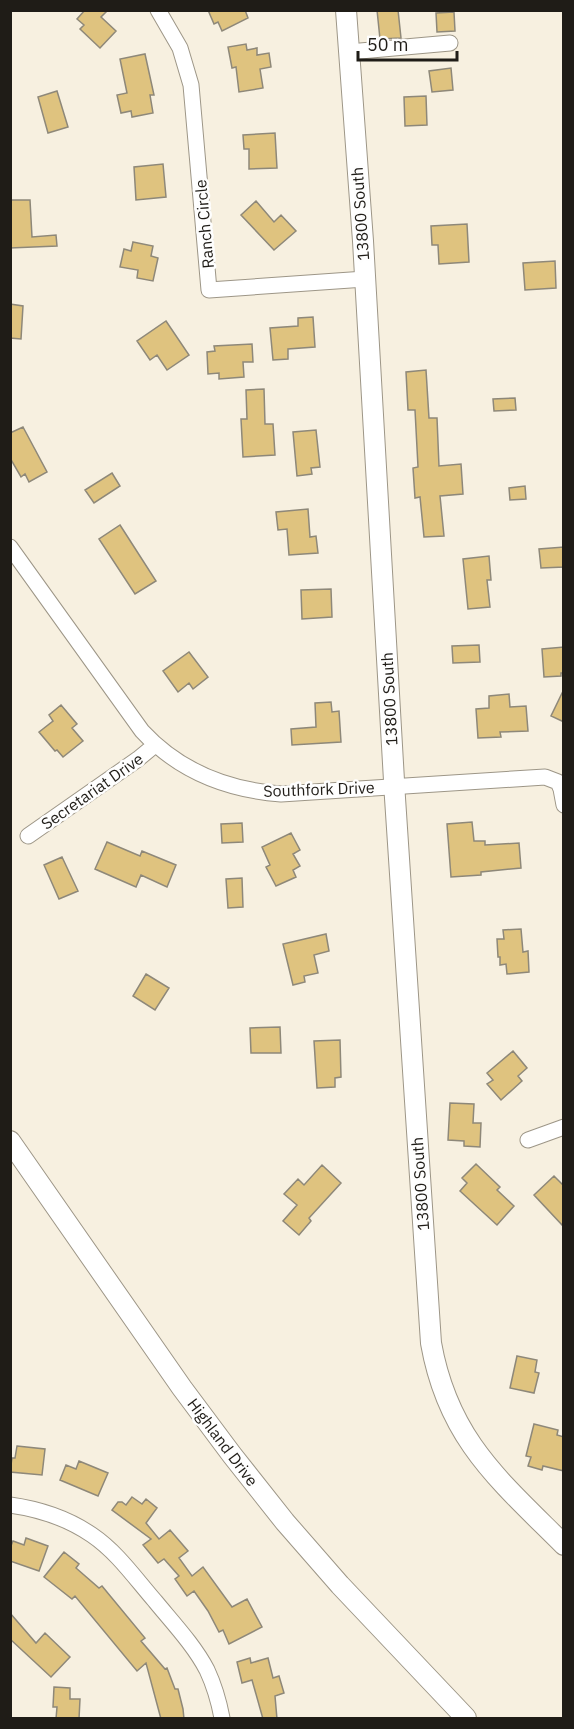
<svg xmlns="http://www.w3.org/2000/svg" width="574" height="1729" font-family="'IBM Plex Sans',sans-serif">
<style>
.building{fill:#dfc37f;stroke:#8e8879;stroke-width:1.5}
.lines{fill:none;stroke-linecap:round;stroke-linejoin:round}
.minor-casing{stroke:#9d9687;stroke-width:17}
.major-casing{stroke:#9d9687;stroke-width:22}
.minor{stroke:#fff;stroke-width:15}
.major{stroke:#fff;stroke-width:20}
.labels{text-anchor:middle;stroke-width:5;stroke-linejoin:round;paint-order:stroke}
.street-label{font-size:16px;fill:#1f1c17;stroke:#fefefe}
</style>
<rect width="100%" height="100%" fill="#f7f0e0"/>
<path class="building" d="M85 10H108L101 17 116 31 100 48 80 29 84 25 77 19Z
M208 10H245L248 18 222 31 218 22 214 24Z
M377 10H398L401 38 380 39Z
M454 12 455 31 437 32 436 13Z
M246 44 247 50 257 48V55L269 53 271 67 260 69 263 88 239 92 236 67 232 68 228 47Z
M145 54 154 95H150L153 113 132 117 131 111 121 113 117 95 127 93 120 59Z
M451 68 453 90 432 92 429 71Z
M57 91 68 127 48 133 38 97Z
M426 96 427 125 405 126 404 97Z
M275 133 277 168 249 169V149H244L243 135Z
M163 164 166 197 136 200 134 167Z
M10 200H30L32 237 56 235 57 246 10 248Z
M256 201 274 222 281 215 296 231 274 250 241 215Z
M467 224 469 262 439 264 438 245H432L431 226Z
M133 242 153 246 151 256 158 258 153 281 137 278 138 270 120 267 124 249 131 251Z
M555 261 556 288 525 290 523 263Z
M10 304 23 306 21 339 10 338Z
M313 317 315 347 288 349V359L273 360 270 328 298 326V318Z
M166 321 189 355 167 370 157 355 150 360 137 341Z
M252 344 253 362H243L244 377 219 379V373L208 374 207 352 215 351 214 346Z
M426 370 429 418H437L439 466 461 464 463 494 440 496 444 536 424 537 420 497 415 498 413 468 418 467 415 410H408L406 372Z
M264 389 265 424H273L275 455 243 457 241 419H247L246 390Z
M515 398 516 410 494 411 493 399Z
M23 427 47 472 29 482 25 474 21 477 10 458V433Z
M316 430 320 467 311 468 312 474 297 476 293 432Z
M112 473 120 486 94 503 85 490Z
M525 486 526 499 510 500 509 488Z
M308 509 310 537 316 536 318 553 289 555 287 529 278 530 276 512Z
M120 525 156 581 135 594 99 539Z
M564 547V567L541 568 539 549Z
M489 556 491 580H487L490 607 468 609 463 559Z
M331 589 332 617 302 619 301 590Z
M479 645 480 662 453 663 452 646Z
M564 647V673H561V676L544 677 542 649Z
M189 652 208 677 193 689 189 683 178 692 163 671Z
M564 689V722L551 716Z
M509 694 510 707 526 706 528 731 500 732 501 737 478 738 476 709 489 708V696Z
M331 702 332 712 339 711 341 742 292 745 291 729 316 727 315 703Z
M61 705 77 724 72 728 83 741 63 757 57 750 55 751 39 732 53 721 49 715Z
M472 822 474 841H485V845L519 843 521 868 481 872V875L451 877 447 824Z
M242 823 243 842 222 843 221 824Z
M291 833 300 850 293 854 300 866 293 870 296 877 276 886 266 867 270 865 262 847Z
M107 842 140 856 142 851 176 865 167 887 141 875 136 887 95 869Z
M62 857 78 891 59 899 44 865Z
M242 878 243 907 228 908 226 879Z
M521 929 523 952 528 951 529 972 507 974 506 964 500 965V957H498L497 939H504L503 930Z
M326 934 329 951 314 955 318 973 304 976 305 982 293 985 283 944Z
M146 974 169 988 155 1010 133 996Z
M280 1027 281 1053H251L250 1028Z
M340 1040 341 1077 335 1078V1087L317 1088 314 1041Z
M513 1051 527 1068 518 1076 522 1081 501 1100 487 1084 493 1080 487 1073Z
M450 1103 474 1104 473 1123H481L480 1147 464 1146V1141L448 1140Z
M476 1164 500 1187 497 1190 514 1206 497 1225 460 1191 467 1183 462 1178Z
M322 1165 341 1183 309 1218 311 1221 299 1235 283 1221 297 1205 284 1194 298 1179 304 1185Z
M554 1176 564 1186V1227L534 1195Z
M517 1356 537 1360 535 1372 539 1373 534 1393 510 1388Z
M534 1424 558 1430 557 1435 564 1437V1471L543 1466 542 1470 528 1466 531 1457 526 1456Z
M17 1446 45 1449 42 1475 10 1472 12 1458H15Z
M79 1461 108 1473 98 1496 60 1480 66 1465 76 1469Z
M132 1497 142 1504 146 1499 157 1508 146 1523 159 1539 170 1530 188 1551 179 1558 192 1576 203 1567 232 1607 247 1599 262 1627 229 1644 223 1630 219 1632 208 1611 194 1591 187 1596 175 1579 179 1576 164 1559 158 1563 143 1545 151 1539 112 1510 118 1502H122L126 1505Z
M26 1538 48 1546 39 1571 10 1561V1548L13 1541 24 1545Z
M64 1552 79 1564 76 1568 99 1588 102 1586 145 1638 141 1641 165 1669 167 1668 175 1689H178L183 1709 184 1719H161L146 1663 137 1671 75 1596 72 1599 44 1577Z
M10 1613 36 1643 45 1633 70 1657 51 1677 10 1639Z
M250 1658 251 1663 268 1658 273 1678 279 1676 284 1693 275 1696 277 1719H263L252 1680 242 1683 237 1662Z
M54 1687 70 1688V1699H80L79 1719H56L57 1707H53Z"/>
<g class="lines">
<g class="minor-casing">
<path id="minor" d="M158 10 180 48 191 85 209 290 365 279
M349 52 450 43
M10 547 142 731C179 771 228 790 281 794L545 777 558 782 561 789 564 805
M28 836 138 759 155 745
M528 1140 564 1127
M10 1505C39 1509 67 1518 92 1535 117 1552 135 1578 155 1601 173 1623 194 1645 207 1670 214 1685 219 1702 222 1718"/>
</g>
<g class="major-casing">
<path id="major" d="M346 10 363 241 395 798 431 1343C448 1439 499 1480 564 1545
M10 1141 182 1388 232 1455 285 1522 340 1585 466 1718"/>
</g>
<use href="#minor" class="minor"/>
<use href="#major" class="major"/>
</g>
<g class="labels">
<g class="street-label">
<text transform="translate(360 214) rotate(-94)" y="6">13800 South</text>
<text transform="translate(204 224) rotate(-95)" y="6">Ranch Circle</text>
<text transform="translate(389 699) rotate(-93)" y="6">13800 South</text>
<text transform="translate(319 789) rotate(-2)" y="6">Southfork Drive</text>
<text transform="translate(92 791) rotate(-35)" y="6">Secretariat Drive</text>
<text transform="translate(420 1184) rotate(-94)" y="6">13800 South</text>
<text transform="translate(223 1442) rotate(53)" y="6">Highland Drive</text>
</g>
</g>
<rect width="574" height="1729" fill="none" stroke="#1f1c17" stroke-width="24"/>
<path d="M358 51v9h99v-9" fill="none" stroke="#1f1c17" stroke-width="3"/>
<text x="367" y="51" font-size="18" fill="#1f1c17" stroke="#fefefe" stroke-width="4.5" paint-order="stroke">50 m</text>
</svg>
